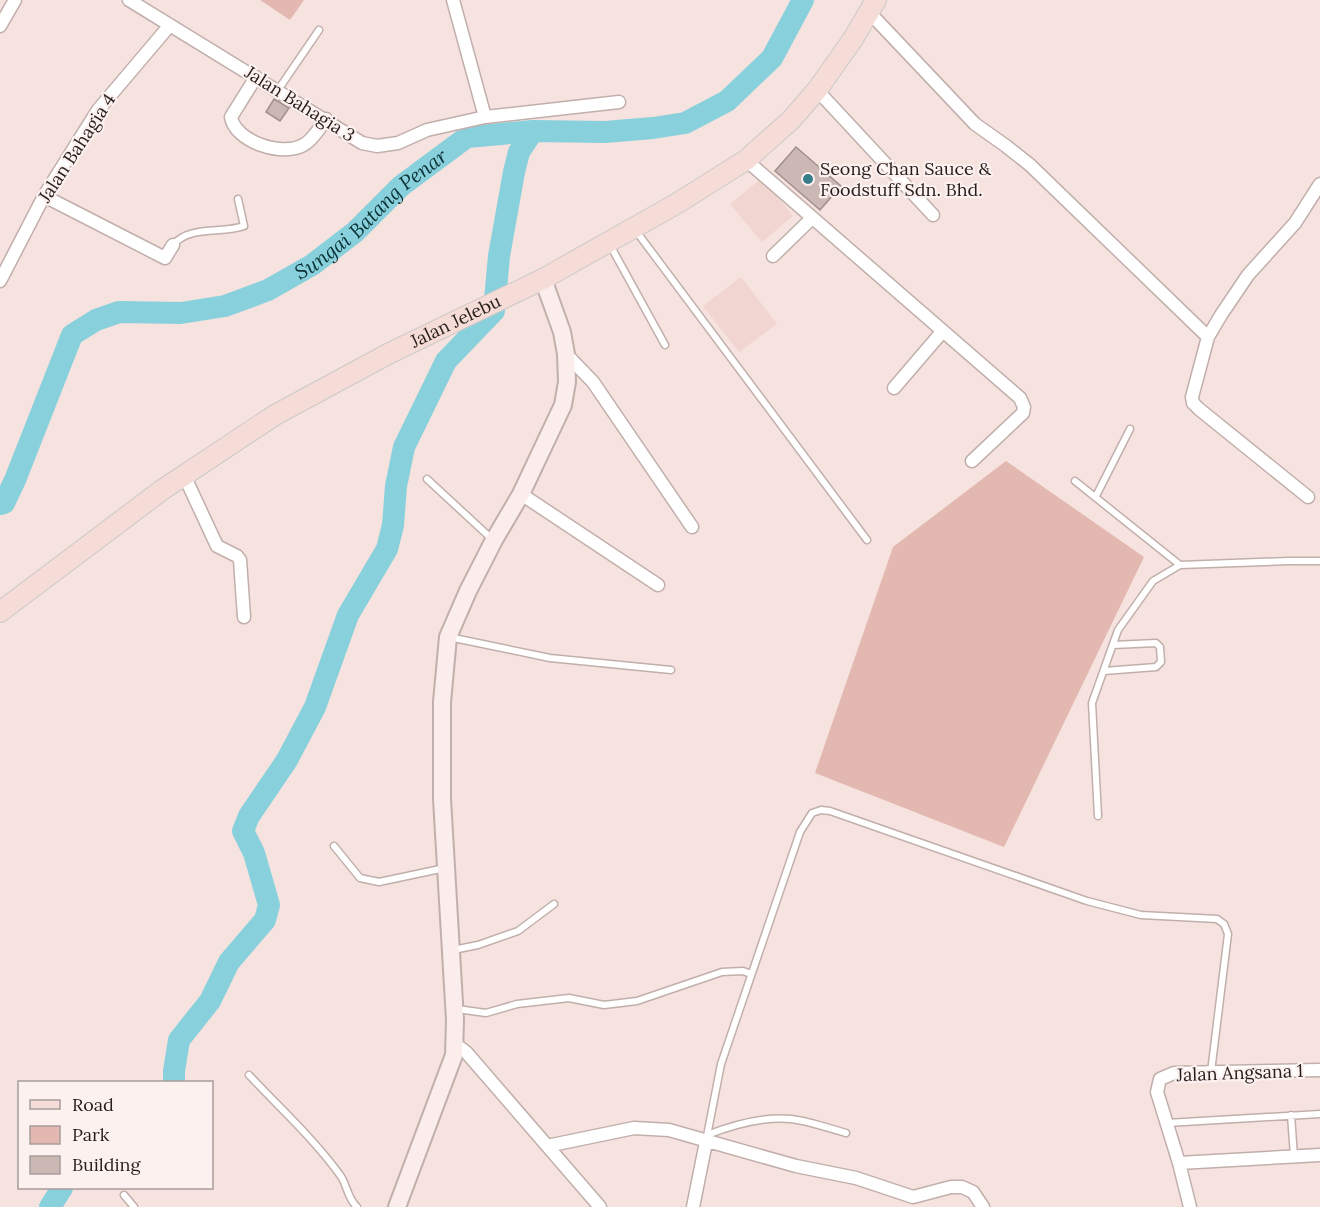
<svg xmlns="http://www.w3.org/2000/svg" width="1320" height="1207" font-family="Lora,serif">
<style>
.built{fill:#f1d5d0}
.green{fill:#e3b8b0}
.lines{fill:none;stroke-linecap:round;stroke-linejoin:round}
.river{stroke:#88d1dc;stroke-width:22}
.building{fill:#cbb8b4;stroke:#a08f8b;stroke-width:1.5}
.lane-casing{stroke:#c1afab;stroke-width:9}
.street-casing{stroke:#c1afab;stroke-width:15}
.secondary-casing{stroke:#c1afab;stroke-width:20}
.primary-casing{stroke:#cbc9c9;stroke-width:22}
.lane{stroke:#fff;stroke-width:6}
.street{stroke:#fff;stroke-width:12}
.secondary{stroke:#faedeb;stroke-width:16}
.primary{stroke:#f6dcd7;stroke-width:20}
.poi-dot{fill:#377e88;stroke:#fdf1ef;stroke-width:2}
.labels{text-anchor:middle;stroke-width:4.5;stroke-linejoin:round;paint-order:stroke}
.street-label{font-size:18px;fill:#251e1d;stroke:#fdf1ef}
.poi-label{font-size:18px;fill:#251e1d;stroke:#fdf1ef;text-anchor:start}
.water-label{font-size:20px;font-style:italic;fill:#0b3035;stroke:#fdf1ef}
</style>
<rect width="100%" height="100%" fill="#f6e2de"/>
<path class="built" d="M762 178 793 216 762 242 730 204Z
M741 277 777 324 739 352 703 306Z"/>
<path class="green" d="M260 0H304L290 20Z
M1006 461 1144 557 1004 847 815 773 893 547Z"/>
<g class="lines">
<g class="river">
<path id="s1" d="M0 504 4 503 15 480 72 335 96 320 119 312 181 313 225 306 268 290 312 265 355 232 401 186 467 137 533 131 605 132 653 128 685 123 727 101 772 58 803 0"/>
<path d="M174 1082V1071L179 1040 210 1001 229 962 265 920 269 905 254 853 243 831 249 816 287 760 315 707 348 615 387 549 393 525 396 486 404 447 427 400 446 361 494 311 499 256 514 172 519 152 533 131"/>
<path d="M50 1207 62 1188"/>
</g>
</g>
<path class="building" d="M274 99 289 108 280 121 266 112Z
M796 147 841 186 820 210 775 171Z"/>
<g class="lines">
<g class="lane-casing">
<path id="lane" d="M278 90 319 30
M636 231 867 540
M173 245C189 225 222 234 244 226L238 199
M610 245 665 345
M427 479 493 540
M1075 481 1180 565
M1096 496 1130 429
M449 637 550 658 671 670
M1104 671 1156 667 1161 662 1160 647 1156 643 1113 645
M1098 816 1092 703 1118 630 1153 581 1180 565 1289 561H1320
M334 846 360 878 379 882 445 868
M453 950 478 945 518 931 554 904
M457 1009 486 1013 517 1004 569 998 604 1005 637 1001 722 972 743 971 751 974
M249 1075C279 1107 314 1139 340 1175 347 1184 347 1198 357 1207
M1291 1115 1294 1156
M1167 1123 1320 1114
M707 1135C733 1125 763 1116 791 1119 809 1121 828 1128 846 1133
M706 1141 721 1064 800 832 812 813 821 810 830 811 1087 901 1141 915 1217 919 1224 924 1228 934 1211 1072
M124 1195 134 1207"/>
</g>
<g class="street-casing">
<path id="street" d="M129 0 362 143 377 146 398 143 427 130 485 117 619 102
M453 0 485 117
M869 12 975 124 1006 146 1030 165 1208 337
M0 26 15 0
M256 77 231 117C235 142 284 158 305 144 313 139 320 128 326 119
M817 90 933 215
M746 160 1020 398 1024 407 1023 413 972 461
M44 196 165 258 173 245
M773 256 812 218
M0 281 44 196 98 110 170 25
M566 354 593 382 692 527
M894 388 942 332
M184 475 217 546 237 556 240 560 244 617
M521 494 658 585
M1308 497 1199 409 1193 403 1192 397 1208 337 1221 315 1248 275 1295 223 1320 184
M454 1043 466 1052 600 1207
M547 1146 634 1128 669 1130 796 1166 856 1178 913 1197 951 1187H962L973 1192 983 1207
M1179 1163 1320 1155
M693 1207 706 1142
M1190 1207 1179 1163 1157 1092 1160 1079 1174 1073 1320 1070"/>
</g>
<g class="secondary-casing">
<path id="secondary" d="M397 1207 454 1055 455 1020 442 799V702L448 637 468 591 494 540 521 494 563 405 567 382 566 354 562 332 543 279"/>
</g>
<g class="primary-casing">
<g id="primary">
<path id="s2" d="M0 612 162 490 275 415 388 354 543 279 676 204 746 160 791 120 817 90 853 39 876 0"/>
</g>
</g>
<use href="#lane" class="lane"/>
<use href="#street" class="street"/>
<use href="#secondary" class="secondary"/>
<use href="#primary" class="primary"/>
</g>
<circle class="poi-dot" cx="808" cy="179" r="6"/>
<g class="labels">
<g class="street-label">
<text transform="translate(300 104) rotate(32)" y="6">Jalan Bahagia 3</text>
<text transform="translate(77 148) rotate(-57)" y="6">Jalan Bahagia 4</text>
<text dy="6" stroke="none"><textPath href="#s2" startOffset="542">Jalan Jelebu</textPath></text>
<text transform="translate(1240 1073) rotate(-2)" y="6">Jalan Angsana 1</text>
</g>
<g class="poi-label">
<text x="820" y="175">Seong Chan Sauce &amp;<tspan x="820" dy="21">Foodstuff Sdn. Bhd.</tspan></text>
</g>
<g class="water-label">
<text dy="7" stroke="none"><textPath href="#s1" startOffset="519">Sungai Batang Penar</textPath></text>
</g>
</g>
<rect x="18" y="1081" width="195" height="108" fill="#fdf1ef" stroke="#a79d9b" stroke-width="1.5"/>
<rect x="30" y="1100" width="30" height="9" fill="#f6dcd7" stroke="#a79d9b" stroke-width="1.5"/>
<text x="72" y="1111" font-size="18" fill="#251e1d">Road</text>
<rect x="30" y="1126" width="30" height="18" fill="#e3b8b0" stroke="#a79d9b" stroke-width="1.5"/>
<text x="72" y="1141" font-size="18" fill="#251e1d">Park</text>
<rect x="30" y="1156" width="30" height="18" fill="#cbb8b4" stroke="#a79d9b" stroke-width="1.5"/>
<text x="72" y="1171" font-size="18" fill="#251e1d">Building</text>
</svg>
